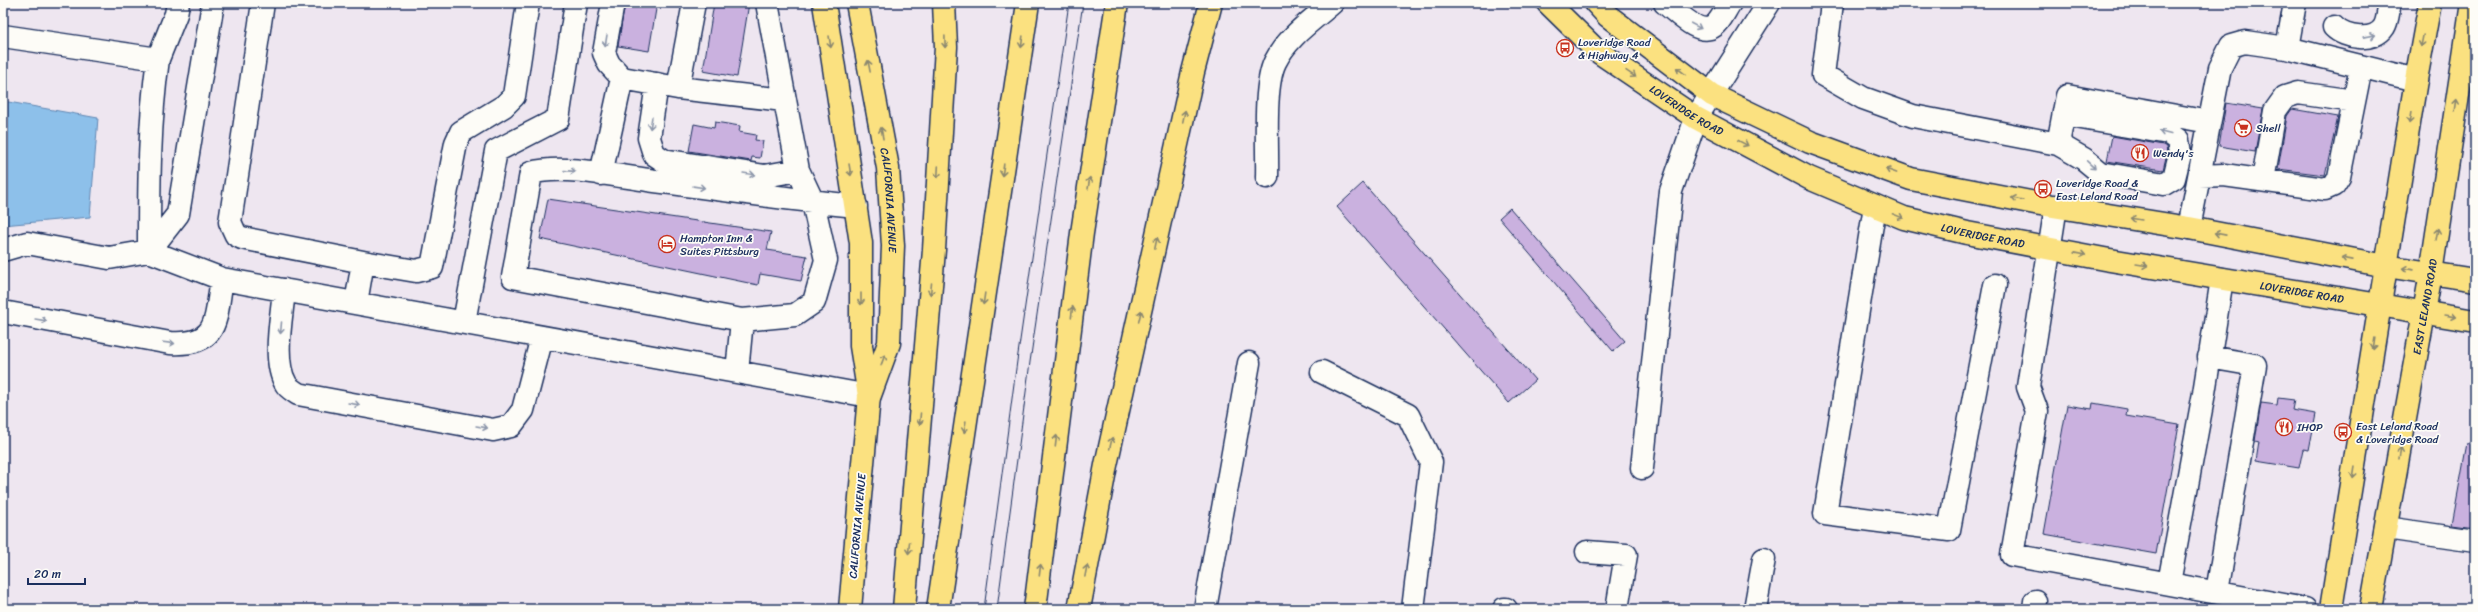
<svg xmlns="http://www.w3.org/2000/svg" width="2478" height="612" font-family="Sriracha,sans-serif">
<style>
.water{fill:#8dc0ea;stroke:#5f86b2}
.building{fill:#cab1df;stroke:#1b2f5e}
.lines{fill:none;stroke-linecap:round;stroke-linejoin:round}
.minor-casing{stroke:#1b2f5e;stroke-width:25}
.major-casing{stroke:#1b2f5e;stroke-width:25}
.highway-casing{stroke:#1b2f5e;stroke-width:25}
.minor{stroke:#fdfcf7;stroke-width:22}
.major{stroke:#fbe180;stroke-width:22}
.highway{stroke:#fbe180;stroke-width:22}
.tram{stroke:#1b2f5e;stroke-width:1}
.oneway{stroke:#8c96aa}
.oneway2{stroke:#8b886f}
.labels{text-anchor:middle;stroke-width:3.5;stroke-linejoin:round;paint-order:stroke}
.poi-label{font-size:11px;fill:#1b2f5e;stroke:#fdfcf7;text-anchor:start}
.street-label{font-size:11px;fill:#1b2f5e;stroke:#fdfcf7}
</style>
<rect width="100%" height="100%" fill="#eee6f0"/>
<filter id="ink" filterUnits="userSpaceOnUse"><feTurbulence type="fractalNoise" baseFrequency=".025" numOctaves="2"/><feDisplacementMap in="SourceGraphic" scale="8" xChannelSelector="R" yChannelSelector="G"/><feConvolveMatrix kernelMatrix="1 2 1 2 8 2 1 2 1" color-interpolation-filters="sRGB"/></filter>
<g filter="url(#ink)">
<path class="water" d="M3 101 98 118 90 217 3 225Z"/>
<path class="building" d="M625 3H657L649 51 618 46Z
M714 3H749L737 77 703 71Z
M2226 103 2263 109 2255 152 2219 146Z
M2292 109 2338 117 2325 175 2278 169 2287 116Z
M715 122 740 126 739 132 756 135 755 140 763 141 760 158 752 157 751 161 689 151 694 124 714 128Z
M2112 136 2163 145 2166 147 2167 153 2163 170 2107 161Z
M1363 183 1535 380 1509 403 1337 207Z
M548 199 771 232 767 250 807 256 801 281 760 274 758 285 540 239Z
M1510 208 1625 341 1613 351 1499 218Z
M2278 398 2294 400 2292 410 2316 414 2309 450 2303 449 2299 468 2256 461 2259 442 2255 441 2261 403 2277 405Z
M2093 403 2127 409 2126 416 2179 425 2156 554 2044 534 2067 405 2092 409Z
M2467 443 2475 444V528L2452 525Z"/>
<g class="lines">
<g class="minor-casing">
<path id="minor" d="M263 3 230 222 236 235 242 238 363 262 356 303
M613 3 604 53 609 64 622 78 678 88 784 100
M767 3 798 170 813 202 826 260 814 302 795 315 742 320 513 277 531 173C561 164 617 176 648 180 718 189 787 199 856 206
M1665 3C1676 11 1699 37 1714 26 1721 21 1725 10 1730 3
M1832 3 1823 75 1863 98 1913 116 2058 144 2067 96 2209 122
M2334 27C2345 38 2374 43 2384 27 2388 21 2388 11 2390 3
M3 36 158 59C149 123 149 186 149 251
M2287 48 2295 3
M158 59 176 14 178 3
M657 84 649 138 654 154 663 160 765 176 798 170
M678 88 694 3
M2058 144 2084 159 2101 173 2164 184 2174 178 2180 154 2178 140 2168 133 2064 115
M601 174 622 78
M2199 176 2224 175 2325 189 2334 185 2339 177 2361 67
M1267 177C1268 148 1263 87 1275 62 1287 37 1313 20 1332 3
M2263 180 2275 111 2285 97 2298 93 2354 101
M1875 206 1825 514 1949 530 1995 285
M2056 206 2028 387 2037 411 2012 555 2305 609
M2189 228 2220 68 2231 46 2245 42 2287 48 2416 80
M3 250 27 243 109 258 149 251 222 279 869 396
M149 251 178 214 213 3
M363 262 416 271 432 267 456 143 461 132 504 106 514 96 528 3
M284 290C282 316 272 361 286 384 288 388 294 391 298 394L493 430 511 426 523 410 542 337
M3 312 170 343C220 346 215 319 222 279
M464 322 496 151 558 119 576 3
M2209 357 2255 365 2217 592
M737 372 742 320
M1322 372 1408 415 1431 462 1413 609
M1642 468 1671 191 1696 118 1769 3
M2386 528 2475 541
M1587 552 1626 555 1617 609
M2169 583 2204 393 2222 279
M1205 609 1249 363
M1504 609H1506
M1755 609 1764 559
M2034 609 2035 601"/>
</g>
<g class="major-casing">
<g id="major">
<path d="M824 3 861 243V346L869 396 850 609"/>
<path id="s1" d="M857 3 888 168 893 246 889 343 870 395"/>
<path id="s2" d="M1548 3 1597 51 1696 118 1809 178 1904 218 1967 233 2104 259 2475 321"/>
<path d="M1596 3 1608 16 1712 95 1810 142 1911 179 2040 204 2189 228 2386 266 2475 280"/>
<path d="M2331 609 2416 80 2430 3"/>
<path id="s3" d="M2371 609 2431 273 2472 3"/>
</g>
</g>
<g class="highway-casing">
<path id="highway" d="M904 609 934 250 946 47 944 3
M938 609 1028 3
M1035 609 1082 233 1117 3
M1079 609 1106 465 1193 72 1211 3"/>
</g>
<use href="#minor" class="minor"/>
<use href="#major" class="major"/>
<use href="#highway" class="highway"/>
<path class="tram" d="M984 609 1017 361 1069 3
M997 609 1030 362 1083 3"/>
</g>
<defs><path id="oneway-shaft" d="M-6 0H5M1.5-3L5.5 0L1.5 3" fill="none" stroke-width="1.6" stroke-linecap="round" stroke-linejoin="round"/></defs>
<g class="oneway">
<use href="#oneway-shaft" transform="translate(1696 26) rotate(28)"/>
<use href="#oneway-shaft" transform="translate(2370 36) rotate(-11)"/>
<use href="#oneway-shaft" transform="translate(606 41) rotate(99)"/>
<use href="#oneway-shaft" transform="translate(651 123) rotate(99)"/>
<use href="#oneway-shaft" transform="translate(2165 133) rotate(-166)"/>
<use href="#oneway-shaft" transform="translate(2091 165) rotate(43)"/>
<use href="#oneway-shaft" transform="translate(570 171) rotate(4)"/>
<use href="#oneway-shaft" transform="translate(749 174) rotate(9)"/>
<use href="#oneway-shaft" transform="translate(699 187) rotate(8)"/>
<use href="#oneway-shaft" transform="translate(41 320) rotate(10)"/>
<use href="#oneway-shaft" transform="translate(281 328) rotate(95)"/>
<use href="#oneway-shaft" transform="translate(169 343) rotate(7)"/>
<use href="#oneway-shaft" transform="translate(354 404) rotate(10)"/>
<use href="#oneway-shaft" transform="translate(482 427) rotate(10)"/>
</g>
<g class="oneway2">
<use href="#oneway-shaft" transform="translate(2422 41) rotate(101)"/>
<use href="#oneway-shaft" transform="translate(830 42) rotate(81)"/>
<use href="#oneway-shaft" transform="translate(945 42) rotate(89)"/>
<use href="#oneway-shaft" transform="translate(1022 42) rotate(98)"/>
<use href="#oneway-shaft" transform="translate(869 66) rotate(-101)"/>
<use href="#oneway-shaft" transform="translate(1681 71) rotate(-143)"/>
<use href="#oneway-shaft" transform="translate(1631 74) rotate(34)"/>
<use href="#oneway-shaft" transform="translate(2456 105) rotate(-82)"/>
<use href="#oneway-shaft" transform="translate(1184 116) rotate(-78)"/>
<use href="#oneway-shaft" transform="translate(2410 118) rotate(99)"/>
<use href="#oneway-shaft" transform="translate(882 133) rotate(-100)"/>
<use href="#oneway-shaft" transform="translate(1743 143) rotate(28)"/>
<use href="#oneway-shaft" transform="translate(850 170) rotate(81)"/>
<use href="#oneway-shaft" transform="translate(1003 170) rotate(98)"/>
<use href="#oneway-shaft" transform="translate(1891 171) rotate(-160)"/>
<use href="#oneway-shaft" transform="translate(938 172) rotate(93)"/>
<use href="#oneway-shaft" transform="translate(1089 183) rotate(-81)"/>
<use href="#oneway-shaft" transform="translate(2017 199) rotate(-169)"/>
<use href="#oneway-shaft" transform="translate(1898 216) rotate(22)"/>
<use href="#oneway-shaft" transform="translate(2136 219) rotate(-171)"/>
<use href="#oneway-shaft" transform="translate(2220 234) rotate(-169)"/>
<use href="#oneway-shaft" transform="translate(2437 234) rotate(-81)"/>
<use href="#oneway-shaft" transform="translate(1156 243) rotate(-78)"/>
<use href="#oneway-shaft" transform="translate(2080 254) rotate(11)"/>
<use href="#oneway-shaft" transform="translate(2347 259) rotate(-169)"/>
<use href="#oneway-shaft" transform="translate(2142 265) rotate(9)"/>
<use href="#oneway-shaft" transform="translate(2408 269) rotate(-172)"/>
<use href="#oneway-shaft" transform="translate(931 289) rotate(95)"/>
<use href="#oneway-shaft" transform="translate(861 299) rotate(90)"/>
<use href="#oneway-shaft" transform="translate(984 299) rotate(98)"/>
<use href="#oneway-shaft" transform="translate(1072 312) rotate(-83)"/>
<use href="#oneway-shaft" transform="translate(1140 316) rotate(-77)"/>
<use href="#oneway-shaft" transform="translate(2450 316) rotate(10)"/>
<use href="#oneway-shaft" transform="translate(2374 344) rotate(98)"/>
<use href="#oneway-shaft" transform="translate(883 360) rotate(-69)"/>
<use href="#oneway-shaft" transform="translate(920 419) rotate(95)"/>
<use href="#oneway-shaft" transform="translate(965 427) rotate(98)"/>
<use href="#oneway-shaft" transform="translate(1056 441) rotate(-83)"/>
<use href="#oneway-shaft" transform="translate(1111 443) rotate(-77)"/>
<use href="#oneway-shaft" transform="translate(2400 453) rotate(-80)"/>
<use href="#oneway-shaft" transform="translate(2354 472) rotate(99)"/>
<use href="#oneway-shaft" transform="translate(909 548) rotate(95)"/>
<use href="#oneway-shaft" transform="translate(1040 570) rotate(-83)"/>
<use href="#oneway-shaft" transform="translate(1086 571) rotate(-79)"/>
</g>
</g>
<defs>
<g id="bus-ring" transform="scale(0.9)"><circle r="9.5" fill="#fdfcf7" stroke="#c8321e" stroke-width="1.5"/><path d="M-5-6H5V4H4V6H2V4H-2V6H-4V4H-5ZM-3.5-4V0h7V-4ZM-3.5 1.2v1.5H-2V1.2ZM2 1.2v1.5H3.5V1.2Z" fill="#c8321e"/></g>
<g id="supermarket-ring" transform="scale(0.9)"><circle r="9.5" fill="#fdfcf7" stroke="#c8321e" stroke-width="1.5"/><path d="M-6-5.5h2.5l.6 2H6L4.5 2H-2.5L-4.4-4H-6ZM-1.5 3.2a1.3 1.3 0 1 0 .1 0ZM3 3.2a1.3 1.3 0 1 0 .1 0Z" fill="#c8321e"/></g>
<g id="restaurant-ring" transform="scale(0.9)"><circle r="9.5" fill="#fdfcf7" stroke="#c8321e" stroke-width="1.5"/><path d="M-5-6h1v4h1v-4h1v4h1v-4h1v5L-1.5 .5V6h-2V.5L-5-1ZM5-6V6H3V1.5H1.5Q1.5-4 5-6Z" fill="#c8321e"/></g>
<g id="hotel-ring" transform="scale(0.9)"><circle r="9.5" fill="#fdfcf7" stroke="#c8321e" stroke-width="1.5"/><path d="M-6-4.5h1.5V1H6V5H4.5V3h-9V5H-6ZM-4 0a1.8 1.8 0 1 1 3.6 0ZM.5 0V-2.5h3Q6-2.5 6 0Z" fill="#c8321e"/></g>
</defs>
<g fill-rule="evenodd">
<use href="#bus-ring" x="1565" y="48"/>
<use href="#supermarket-ring" x="2243" y="128"/>
<use href="#restaurant-ring" x="2140" y="153"/>
<use href="#bus-ring" x="2043" y="189"/>
<use href="#hotel-ring" x="667" y="244"/>
<use href="#restaurant-ring" x="2284" y="427"/>
<use href="#bus-ring" x="2343" y="432"/>
</g>
<g class="labels">
<g class="poi-label">
<text x="1578" y="46">Loveridge Road<tspan x="1578" dy="13">&amp; Highway 4</tspan></text>
<text x="2256" y="132">Shell</text>
<text x="2153" y="157">Wendy's</text>
<text x="2056" y="187">Loveridge Road &amp;<tspan x="2056" dy="13">East Leland Road</tspan></text>
<text x="680" y="242">Hampton Inn &amp;<tspan x="680" dy="13">Suites Pittsburg</tspan></text>
<text x="2356" y="430">East Leland Road<tspan x="2356" dy="13">&amp; Loveridge Road</tspan></text>
<text x="2297" y="431">IHOP</text>
</g>
<g class="street-label">
<text dy="4" stroke="none"><textPath href="#s2" startOffset="176">LOVERIDGE ROAD</textPath></text>
<text dy="4" stroke="none"><textPath href="#s1" startOffset="200">CALIFORNIA AVENUE</textPath></text>
<text dy="4" stroke="none"><textPath href="#s2" startOffset="500">LOVERIDGE ROAD</textPath></text>
<text dy="4" stroke="none"><textPath href="#s2" startOffset="824">LOVERIDGE ROAD</textPath></text>
<text dy="4" stroke="none"><textPath href="#s3" startOffset="307">EAST LELAND ROAD</textPath></text>
<text transform="translate(857 526) rotate(-85)" y="4">CALIFORNIA AVENUE</text>
</g>
</g>
<rect width="2478" height="612" fill="none" stroke="#fdfcf7" stroke-width="16"/>
<rect x="8" y="8" width="2462" height="596" fill="none" stroke="#1b2f5e" stroke-width="1.5" filter="url(#ink)"/>
<path d="M28 578v6h57v-6" fill="none" stroke="#1b2f5e" stroke-width="2"/>
<text x="34" y="578" font-size="12" fill="#1b2f5e" stroke="#fdfcf7" stroke-width="3" paint-order="stroke">20 m</text>
</svg>
